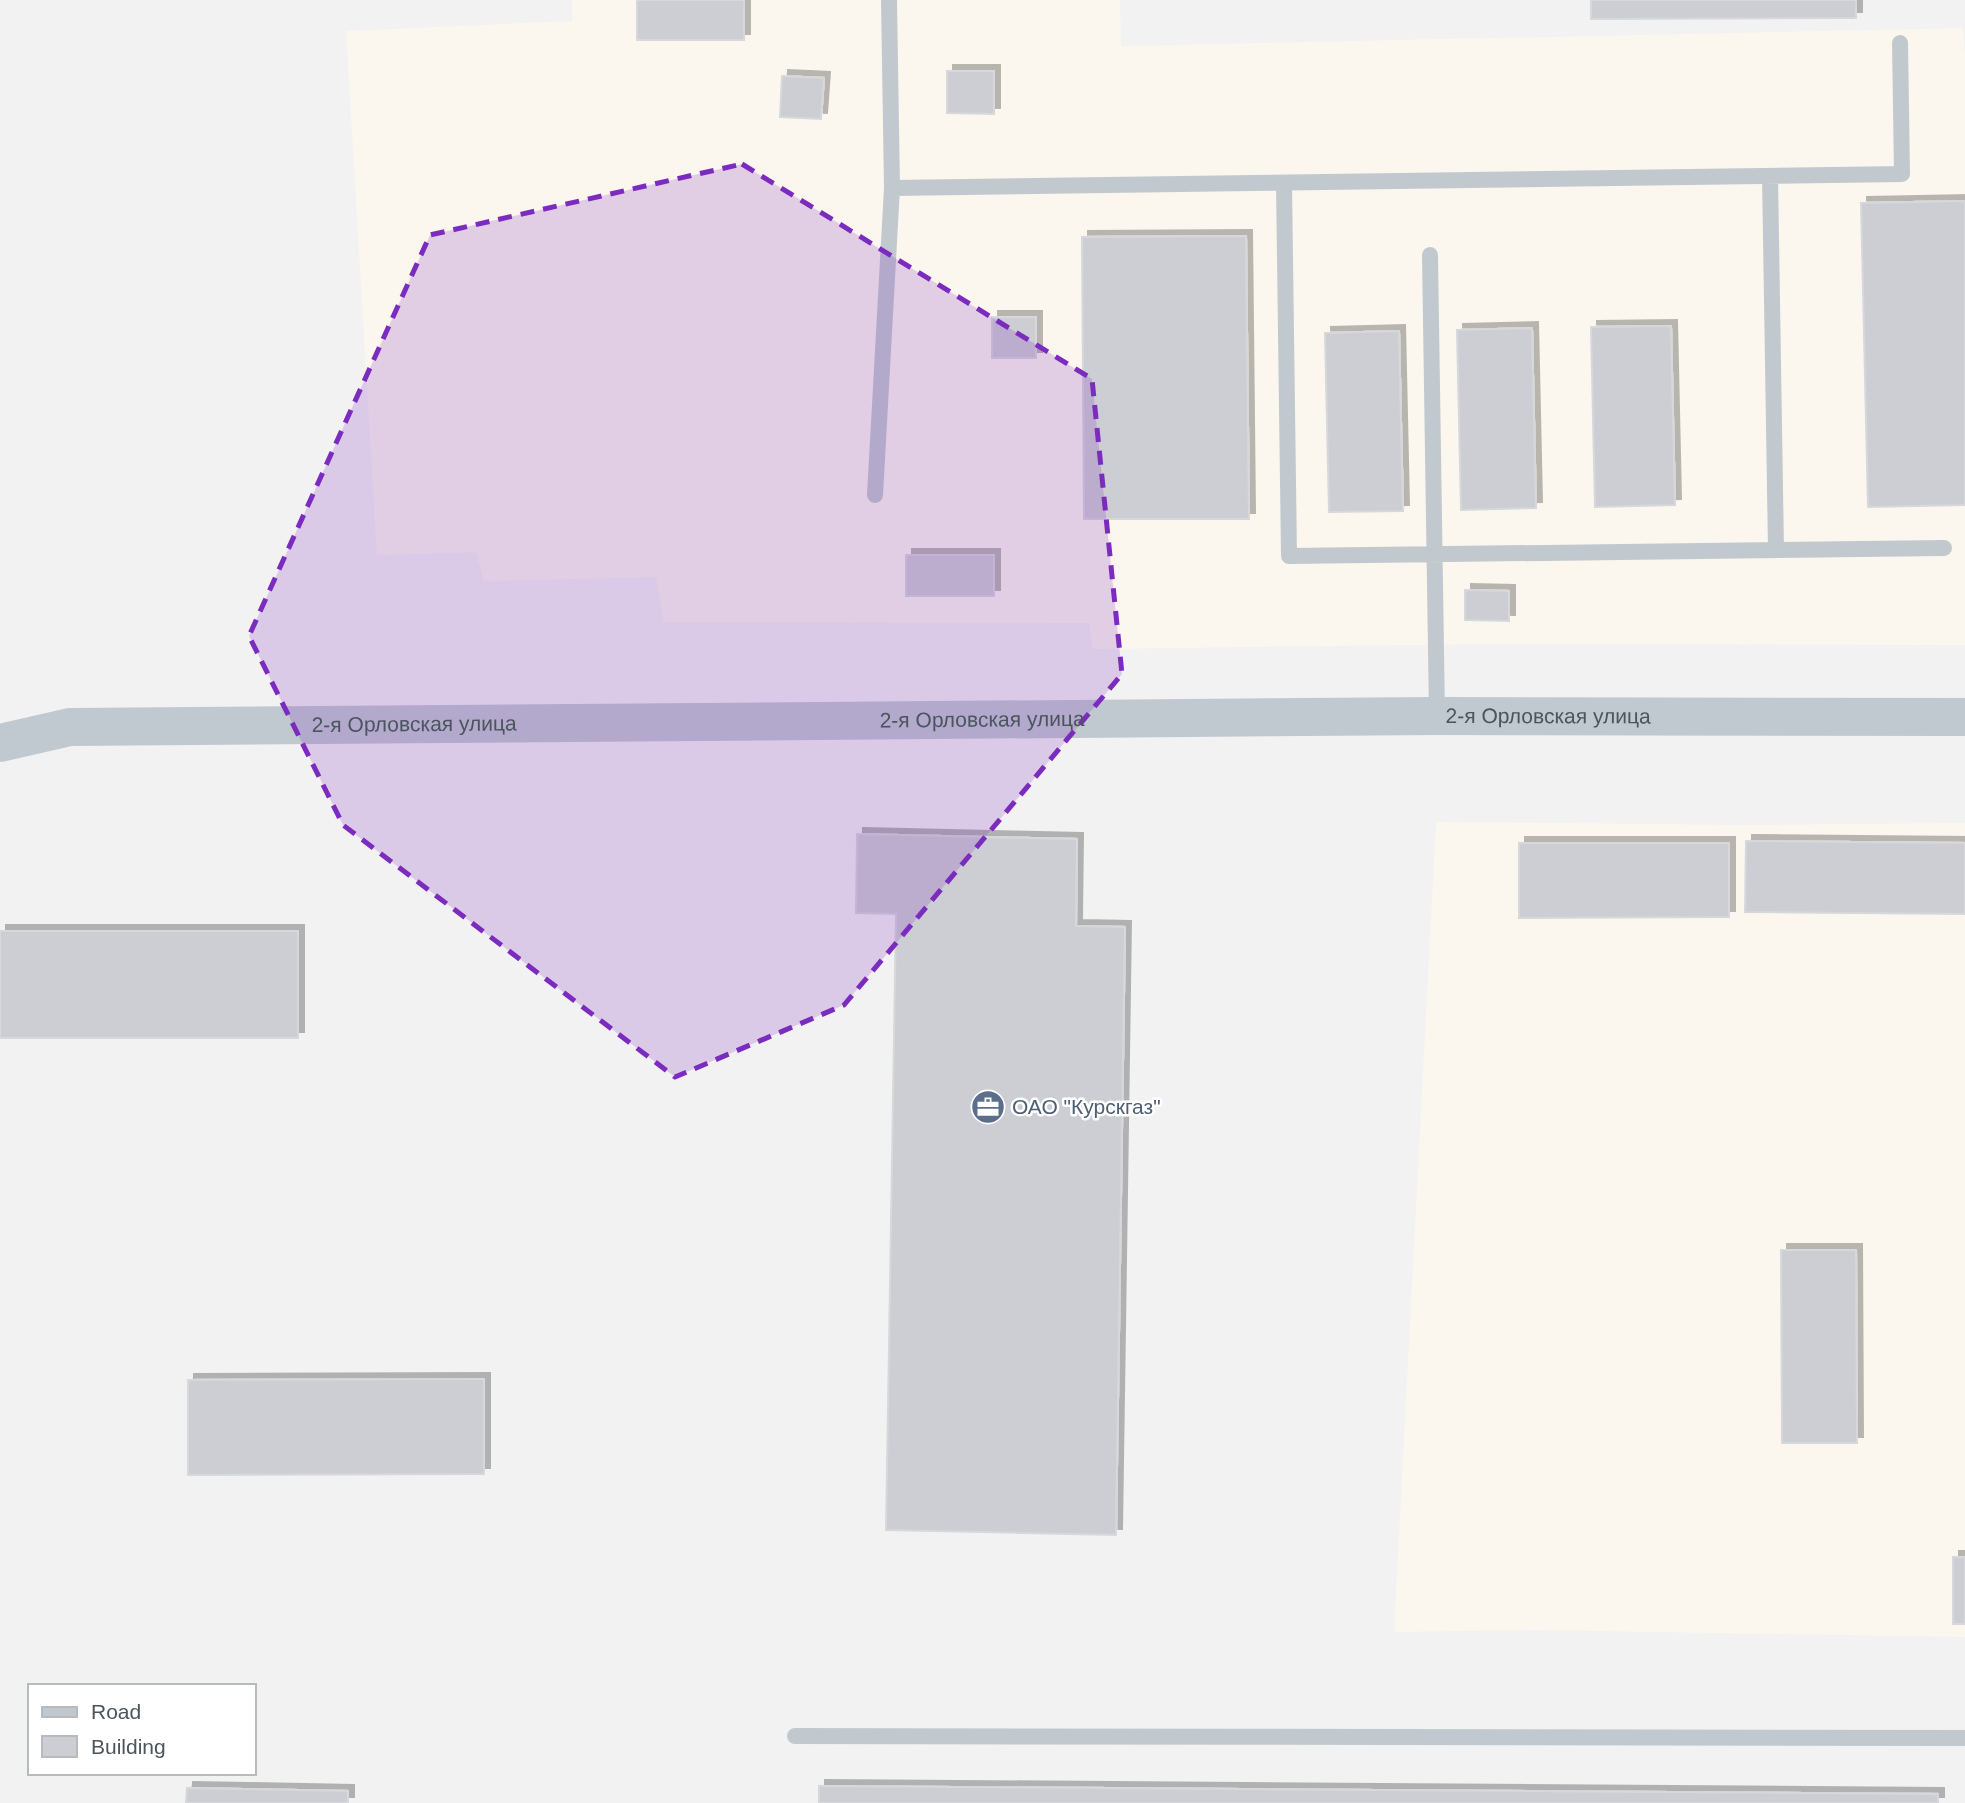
<svg xmlns="http://www.w3.org/2000/svg" width="1965" height="1803" font-family="Helvetica,sans-serif">
<style>
.commercial{fill:#fbf7ee}
.building{fill:#ccced3;stroke:#d6d8dc;stroke-width:2;filter:url(#shadow)}
.lines{fill:none;stroke-linecap:round;stroke-linejoin:round}
.lane{stroke:#c1c9ce;stroke-width:16}
.secondary{stroke:#c0c8d0;stroke-width:38}
.marked{fill:#7b2cbf;fill-opacity:0.2;stroke:#7b2cbf;stroke-width:5;stroke-dasharray:14 9;stroke-linejoin:round}
.labels{text-anchor:middle;stroke-width:5;stroke-linejoin:round;paint-order:stroke}
.street-label{font-size:21px;fill:#4b555d;stroke:#fff}
.service-label{font-size:21px;fill:#4e5e75;stroke:#fff;text-anchor:start}
</style>
<defs>
<filter id="shadow"><feDropShadow dx="6" dy="-6" stdDeviation="0" flood-color="#0004"/></filter>
</defs>
<rect width="100%" height="100%" fill="#f3f2f2"/>
<path class="commercial" d="M572 0H1120L1121 46 1963 28 1965 57V645L1496 644 1093 649 1089 623 664 622 656 577 484 581 476 552 377 555 346 31 572 21Z
M1436 822 1739 825 1965 823V1637L1534 1630 1394 1632Z"/>
<path class="building" d="M637 0H744V40H637Z
M1591 0H1856V18L1591 19Z
M947 71H994V114L947 113Z
M782 76 824 78 821 119 780 117Z
M1965 201V505L1868 507 1861 203Z
M1246 236 1249 519H1084L1082 237Z
M992 317H1036V358H992Z
M1671 326 1675 505 1595 507 1591 327Z
M1532 328 1536 508 1461 510 1457 330Z
M1399 331 1403 511 1329 512 1325 333Z
M906 555H994V596H906Z
M1465 590 1509 591V621L1465 620Z
M857 834 1077 839 1076 926 1125 927 1116 1535 886 1530 896 914 856 913Z
M1746 841 1965 843V914L1745 912Z
M1519 843H1729V917L1519 918Z
M0 931H298V1038H0Z
M1781 1250H1856L1857 1443H1782Z
M484 1379V1474L188 1475V1380Z
M1953 1557H1965V1624H1953Z
M819 1786 1938 1794V1803H819Z
M187 1788 348 1791V1803H186Z"/>
<g class="lines">
<path class="lane" d="M1770 176 1776 550
M1284 183 1289 556 1944 548
M892 188 1902 174 1900 43
M1430 255 1437 716
M875 495 892 188 889 0
M795 1736 1965 1738"/>
<path class="secondary" id="s1" d="M0 743 70 727 1437 716 1965 717"/>
</g>
<path class="marked" d="M742 164 1092 379 1122 674 844 1005 675 1077 343 825 249 636 430 235Z"/>
<defs>
<g id="office-disc" transform="scale(1.75)"><circle r="9.5" fill="#5c6f8a" stroke="#fff"/><path d="M-6-3h4V-5.5h4V-3h4V5H-6ZM-1-4.5V-3h2v-1.5ZM-6 0V1H6V0Z" fill="#fff"/></g>
</defs>
<g fill-rule="evenodd">
<use href="#office-disc" x="988" y="1107"/>
</g>
<g class="labels">
<g class="street-label">
<text dy="7" stroke="none"><textPath href="#s1" startOffset="1550">2-я Орловская улица</textPath></text>
<text dy="7" stroke="none"><textPath href="#s1" startOffset="984">2-я Орловская улица</textPath></text>
<text dy="7" stroke="none"><textPath href="#s1" startOffset="416">2-я Орловская улица</textPath></text>
</g>
<g class="service-label">
<text x="1012" y="1114">ОАО "Курскгаз"</text>
</g>
</g>
<rect x="28" y="1684" width="228" height="91" fill="#ffffff" stroke="#b7bbbe" stroke-width="2"/>
<rect x="42" y="1707" width="35" height="10" fill="#c0c8d0" stroke="#b7bbbe" stroke-width="2"/>
<text x="91" y="1719" font-size="21" fill="#4b555d">Road</text>
<rect x="42" y="1736" width="35" height="21" fill="#ccced3" stroke="#b7bbbe" stroke-width="2"/>
<text x="91" y="1754" font-size="21" fill="#4b555d">Building</text>
</svg>
